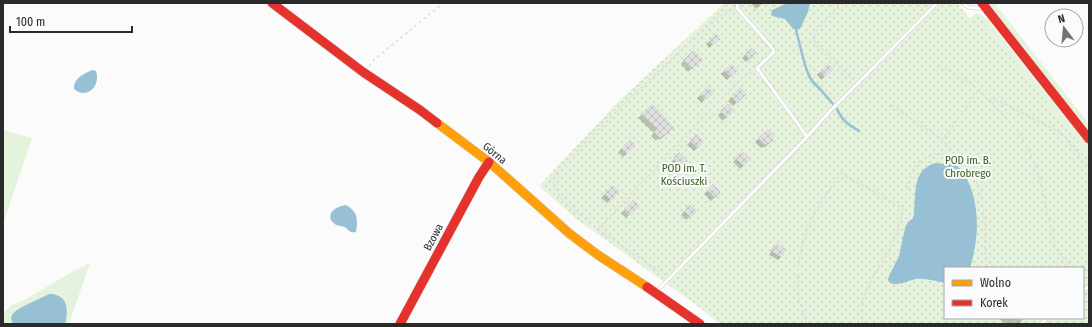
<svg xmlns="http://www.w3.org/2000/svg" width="1092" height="327" font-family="'Fira Sans Condensed',sans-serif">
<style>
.green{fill:#e5f2dc}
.garden{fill:url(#garden-dots);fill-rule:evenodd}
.water{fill:#98c0d5}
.shadow{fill:#0003}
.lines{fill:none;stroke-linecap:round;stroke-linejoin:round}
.stream{stroke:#98c0d5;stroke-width:2.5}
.building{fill:url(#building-cross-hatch)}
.lane-casing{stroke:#d6d6d6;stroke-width:4.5}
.slow-casing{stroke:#d6d6d6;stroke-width:10}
.jam-casing{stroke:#d6d6d6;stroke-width:10}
.path{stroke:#ddddde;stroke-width:1.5;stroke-dasharray:3 3;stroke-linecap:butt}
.lane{stroke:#fefeff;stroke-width:3}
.slow{stroke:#ff9f0a;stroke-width:9}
.jam{stroke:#e5322d;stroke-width:9}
.labels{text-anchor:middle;stroke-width:4;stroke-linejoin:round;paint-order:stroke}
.street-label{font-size:11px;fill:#2a2a2b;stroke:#fafbfd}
.park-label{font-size:11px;fill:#395b17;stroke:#fafbfd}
</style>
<defs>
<pattern id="garden-dots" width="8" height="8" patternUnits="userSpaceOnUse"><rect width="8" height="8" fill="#e5f2dc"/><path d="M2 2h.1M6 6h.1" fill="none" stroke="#c5d0bd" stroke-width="1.8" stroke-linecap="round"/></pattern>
<pattern id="building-cross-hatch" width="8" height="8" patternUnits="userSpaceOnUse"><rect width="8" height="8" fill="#e0e0e0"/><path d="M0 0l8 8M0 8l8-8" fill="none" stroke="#c0c0c0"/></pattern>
</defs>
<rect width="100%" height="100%" fill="#fbfbfc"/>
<path class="green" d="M988 3H995L996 5 1089 124V131Z
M976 13 982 15 987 19 1089 147V156Z
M3 130 32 138 3 224Z
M90 263 69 324H3L4 312 10 306 28 298 68 274Z"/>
<path class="garden" d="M724 3H957L970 19 976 13 1089 156V324H720L695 304 575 218 539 186 617 103ZM945 268H1083V318H945Z"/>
<path class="water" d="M788 3H810L808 12 800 29H793L785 19 772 16 771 14 772 10Z
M92 70 96 71C101 86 87 100 74 89 73 78 84 74 92 70Z
M936 163C942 164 952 163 958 167 964 171 968 181 971 188 980 215 978 241 970 268H945V283C936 281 925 278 916 279 905 281 902 286 890 283L888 280 889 276 899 256 905 228 908 222 913 218 914 213C916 193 912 169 936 163Z
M346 205C358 212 358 219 356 232 350 233 349 231 345 227L336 225C334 223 332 222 331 220 327 210 340 206 346 205Z
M49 294C68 294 69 310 65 324H13C12 321 10 318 12 315 16 308 42 298 49 294Z"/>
<path class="shadow" d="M751 3H763L756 9Z
M717 35 720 39 709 48 706 44Z
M751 49 755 53 746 62 742 58Z
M684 60 698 63 688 72 681 64Z
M731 64 737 70 727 80 721 74Z
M828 64 833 69 821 80 817 75Z
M708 88 712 93 701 103 697 98Z
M740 89 745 94 733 106 728 101Z
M652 104 673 127 660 140 658 138 656 141 651 136 654 133 638 118Z
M728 106 733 111 722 121 718 115Z
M768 130 771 139 772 140 764 148 763 146 761 148 755 142Z
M696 135 703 142 694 151 687 145Z
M630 141 635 146 623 157 618 152Z
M742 152 750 159 740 169 733 162Z
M679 154 686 161 677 170 671 162Z
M713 185 720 192 711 201 704 194Z
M613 186 619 192 607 203 601 198Z
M633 201 638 206 626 218 621 213Z
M690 205 696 211 686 220 681 215Z
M776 245 785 249 781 257 778 260 769 255 773 248Z
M998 318H1024L1019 324H1005Z"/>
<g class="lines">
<path class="stream" d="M796 30 805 65 809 76 813 82 821 90 833 104
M837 109C842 121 849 125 859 131"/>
</g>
<path class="building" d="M717 34 721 39 713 45 709 40Z
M751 48 757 53 750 60 745 54Z
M694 50 703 60 692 69 683 60Z
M731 63 738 70 731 77 724 70Z
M828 63 834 69 825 77 820 71Z
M708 86 714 93 706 100 700 94Z
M740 87 747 94 737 103 731 96Z
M652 103 674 128 664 137 663 135 660 138 654 132 657 129 641 114Z
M728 104 734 111 727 118 720 111Z
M768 129 775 136 772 138 774 140 768 145 767 143 765 145 758 138Z
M696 134 704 141 698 148 690 141Z
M630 139 636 146 627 154 621 148Z
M742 151 751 159 744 166 735 158Z
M679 152 688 161 682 167 673 158Z
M713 184 721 193 715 198 707 190Z
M613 185 620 192 611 200 604 193Z
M633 200 640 206 630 216 624 209Z
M690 204 697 211 691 218 684 211Z
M776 243 786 249 782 257 772 252Z"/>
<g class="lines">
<g class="lane-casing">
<path id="lane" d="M738 3 737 8 773 49 774 52 757 68 798 124 807 137
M962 3 968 7 983 9
M657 291 807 137 830 111 857 84 937 3
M1083 291 1089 286
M1041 324 1047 318"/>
</g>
<g class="slow-casing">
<path id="slow" d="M437 123 489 162 570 234 598 255 647 287"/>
</g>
<g class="jam-casing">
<path id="jam" d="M272 3 363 72 420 110 437 123
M982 3 1089 139
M647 287 700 324
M400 324 479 177 489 162"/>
</g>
<path class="path" d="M843 3 816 31C813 37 814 40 817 45L853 80
M933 62 972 84 988 99 1019 132 1034 161 1039 175 1054 243 1056 249 1071 268
M369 66 375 59 443 3
M988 99 1000 101 1058 132 1064 136 1089 168
M891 105 943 140 955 155
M929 156 943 140 978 90
M598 229 739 81 752 72
M665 275C643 260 559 207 554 186 553 179 556 174 559 168L670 60 727 10 733 9
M807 324C791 286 797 245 817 209 824 197 833 185 841 173L903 209
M863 324C854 293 884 265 895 238 897 233 898 228 900 223 903 209 908 175 916 165 923 157 936 153 946 154 979 158 984 206 985 232 985 243 983 257 988 268
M877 324C881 320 883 322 888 324"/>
<use href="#lane" class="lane"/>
<use href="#slow" class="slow"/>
<use href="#jam" class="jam"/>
</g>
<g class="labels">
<g class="street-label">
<text transform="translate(495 153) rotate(39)" y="4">Górna</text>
<text transform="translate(433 237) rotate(-62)" y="4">Bzowa</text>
</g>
<g class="park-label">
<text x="968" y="164">POD im. B.<tspan x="968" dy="13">Chrobrego</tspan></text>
<text x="684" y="172">POD im. T.<tspan x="684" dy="13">Kościuszki</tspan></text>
</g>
</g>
<rect width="1092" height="327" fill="none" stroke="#2a2a2b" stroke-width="8"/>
<rect x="944" y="267" width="140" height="52" fill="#fafbfd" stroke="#a7a7a9"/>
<rect x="952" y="280" width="20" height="6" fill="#ff9f0a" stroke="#a7a7a9"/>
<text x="980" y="287" font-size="12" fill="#2a2a2b">Wolno</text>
<rect x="952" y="300" width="20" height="6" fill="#e5322d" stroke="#a7a7a9"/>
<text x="980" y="307" font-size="12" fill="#2a2a2b">Korek</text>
<g transform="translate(1064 28) rotate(344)"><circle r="19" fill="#fafbfd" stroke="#a7a7a9"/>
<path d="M0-3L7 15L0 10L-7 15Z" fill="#737374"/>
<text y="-6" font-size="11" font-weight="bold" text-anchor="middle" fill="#2a2a2b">N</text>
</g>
<path d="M10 26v6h122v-6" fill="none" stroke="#2a2a2b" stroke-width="2"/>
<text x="16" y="26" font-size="12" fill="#2a2a2b" stroke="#fafbfd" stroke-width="3" paint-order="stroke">100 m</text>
</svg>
